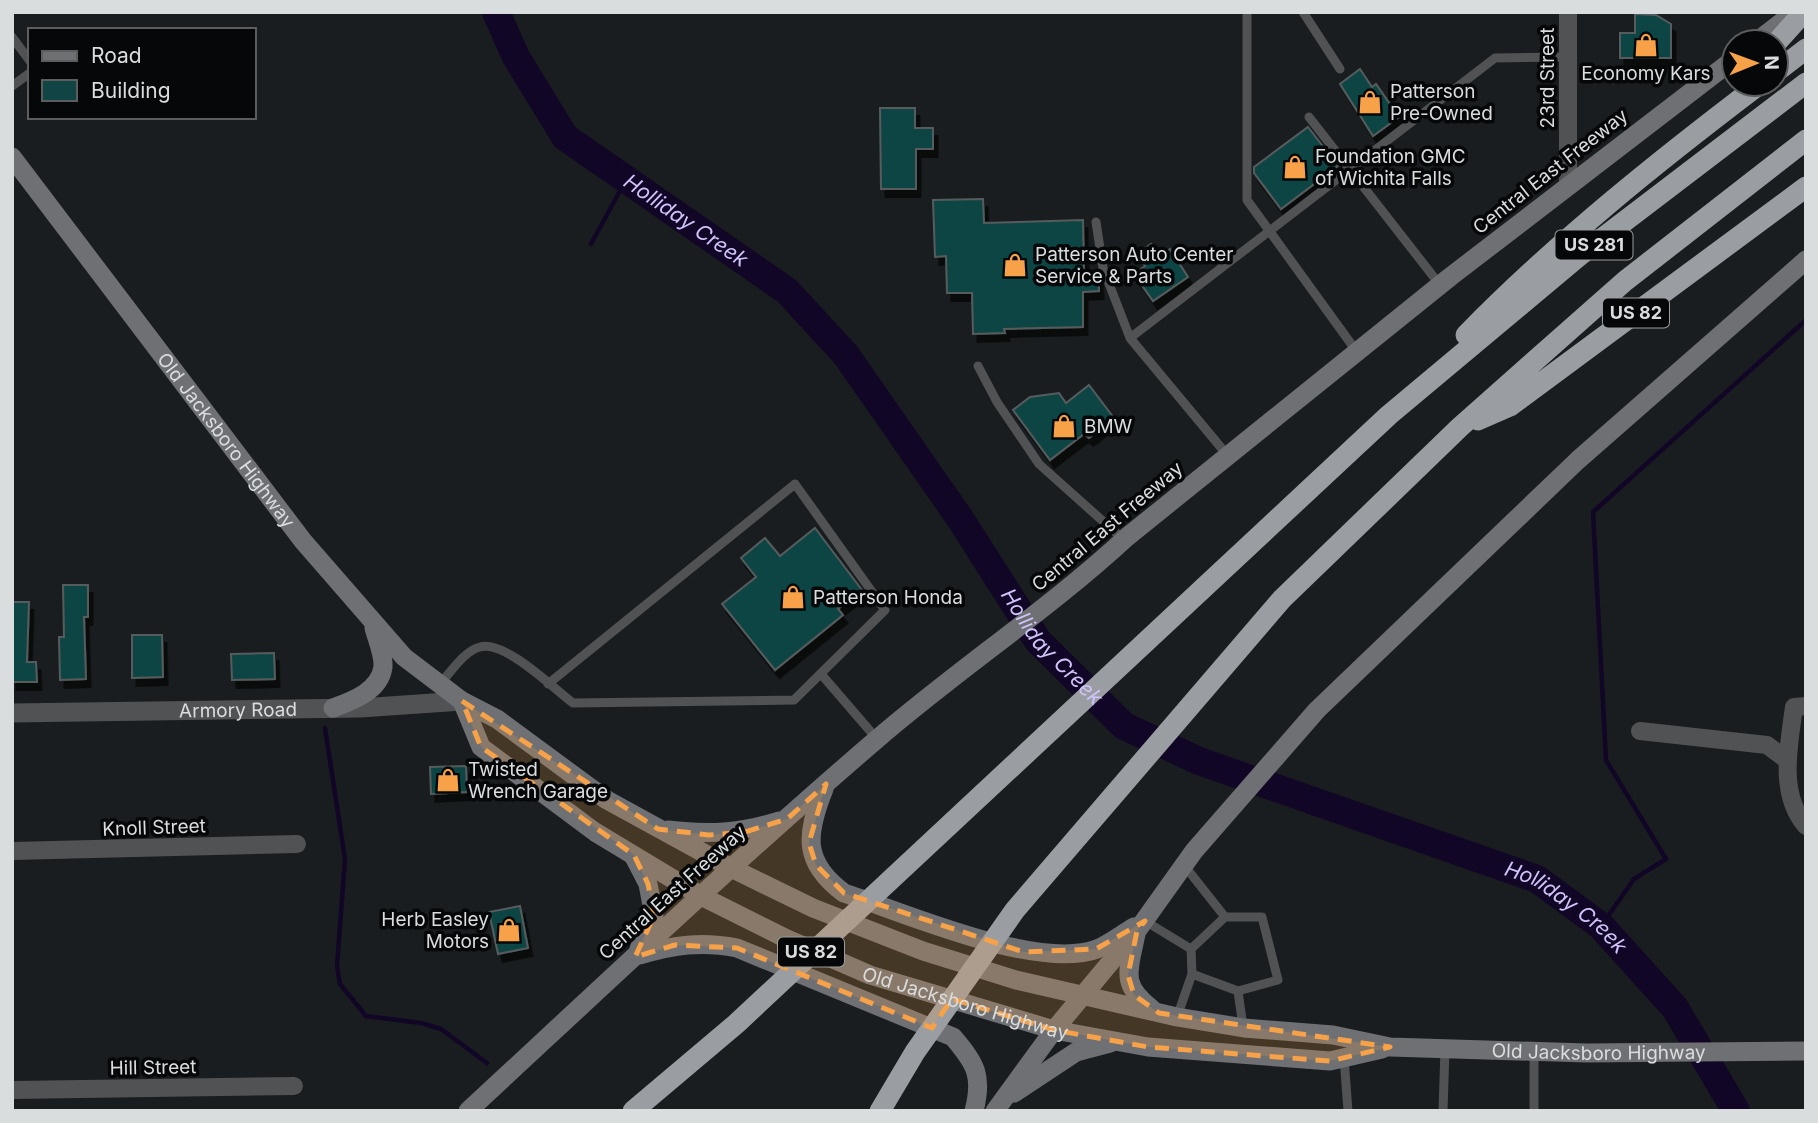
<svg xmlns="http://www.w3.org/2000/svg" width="1818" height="1123" font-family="Inter,sans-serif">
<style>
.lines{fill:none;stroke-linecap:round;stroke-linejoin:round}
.stream{stroke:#120627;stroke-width:4.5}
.river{stroke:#120627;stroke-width:28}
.building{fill:#144;stroke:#565c5c;stroke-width:2;filter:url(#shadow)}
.service{stroke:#515254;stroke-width:9}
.minor{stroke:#515254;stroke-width:18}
.tertiary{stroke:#515254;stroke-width:19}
.secondary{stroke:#6e7073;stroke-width:19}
.motorway{stroke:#9a9da2;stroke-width:21}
.marked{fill:#f7a248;fill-opacity:0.2;stroke:#f7a248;stroke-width:5;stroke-dasharray:14 9;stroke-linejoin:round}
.labels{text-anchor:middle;stroke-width:7;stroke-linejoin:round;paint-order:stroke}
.shield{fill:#060708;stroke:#9a9d9e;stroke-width:2}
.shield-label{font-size:18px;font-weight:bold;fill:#daddde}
.poi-label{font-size:19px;fill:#daddde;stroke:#060708;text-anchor:start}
.street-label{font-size:19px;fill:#daddde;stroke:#060708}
.water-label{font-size:21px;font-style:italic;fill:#cfc3f9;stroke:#060708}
</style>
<defs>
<filter id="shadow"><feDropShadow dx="4.5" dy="8" stdDeviation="0" flood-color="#0009"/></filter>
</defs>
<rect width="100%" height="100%" fill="#191d1f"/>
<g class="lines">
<path class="stream" d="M591 244 627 178
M325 728 345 859 337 966 340 984 366 1016 421 1023 441 1029 487 1063
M1601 926 1634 879 1666 859 1606 760 1593 512 1806 320"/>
<path class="river" id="s1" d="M496 12 516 57 565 137 787 291 846 355 961 520 1038 641 1124 726 1199 761 1537 879 1601 926 1675 1008 1736 1111"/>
</g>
<path class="building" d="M1635 14 1656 15 1671 24V58H1620V33H1635Z
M1360 69 1372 87 1376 84 1399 117 1373 136 1340 84Z
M880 108H915V128H933V149H916V189H881Z
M1308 127 1338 166 1281 209 1254 173V167Z
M983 199 984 223 1083 220 1084 274 1098 273 1099 291 1083 292V327L1004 329 1005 333 973 334 972 293H947L946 256 935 257 933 200Z
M1151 244 1160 256 1170 249 1188 277 1153 301 1134 274 1145 266 1137 254Z
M1089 385 1114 418 1089 438 1084 434 1050 460 1013 410 1030 397 1059 393 1066 403Z
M815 528 862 590 838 609 843 615 775 670 722 604 756 577 741 558 765 538 780 556Z
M63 585H88V617H84L86 679 60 680 59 637H64Z
M12 602H29L27 662H36L37 682H12Z
M132 635H162L163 677 132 678Z
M274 653 275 679 232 680 231 654Z
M466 766 467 792 431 794 430 767Z
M520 906 528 948 498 954 489 912Z"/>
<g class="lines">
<path class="service" d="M1247 12V200L1357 352
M1303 12 1340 69
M12 37 30 61
M12 86 30 73
M1309 117 1440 285
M1096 222 1103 268 1130 338 1228 456
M1130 338 1495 58 1568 57
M978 366 997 402 1039 464 1124 540
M821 674 877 739
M440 684C451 672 464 651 480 647 505 640 553 688 573 703L794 700 885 610 795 484 548 684
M1184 865 1225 917H1262L1278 980 1238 991 1243 1027
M1225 917 1191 949 1192 974 1238 991
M1145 921 1191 949
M1177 1017 1192 974
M1344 1058 1348 1111
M1443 1111 1445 1049
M1534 1111V1051"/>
<path class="minor" d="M1568 186V12
M1806 706 1794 707C1789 745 1778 794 1806 826
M1640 731 1767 745 1787 760
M12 851 297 844
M12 1090 294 1086"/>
<path class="tertiary" id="s2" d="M12 713 360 708 462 701"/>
<g class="secondary">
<path d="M1756 42 1795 12"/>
<path id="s3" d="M12 157 303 541 404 657 462 701 497 719 607 800 731 868 813 908 923 951 1016 980 1177 1017 1244 1028 1333 1035 1390 1047 1586 1053 1806 1051"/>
<path id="s4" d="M462 701 481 747 595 832 701 896 787 939 870 975 1054 1030 1148 1047 1330 1061 1382 1049"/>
<path d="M333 708C352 701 380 691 383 667 384 655 377 639 374 628"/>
<path d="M824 789C806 834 802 862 844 893 905 913 1038 971 1097 949 1109 944 1122 934 1134 927"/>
<path d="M668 830C709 835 740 833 779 821"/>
<path d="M634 857 648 884 654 916 639 949"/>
<path d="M1136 934C1129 970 1119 984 1152 1009"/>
<path d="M640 955C674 945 701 941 737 948L953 1037C976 1064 983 1076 974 1111"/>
<path d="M1014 1093 1076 1052 1110 1043"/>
<path d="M468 1111C603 986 736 860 876 740 957 670 1048 610 1127 537L1450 277 1734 59"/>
<path d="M995 1111 1054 1030 1139 928 1194 851 1317 710 1578 460 1806 260"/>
</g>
<path class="motorway" d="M1776 43 1804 12
M1776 72 1806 49
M1466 335C1556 243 1657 162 1760 84
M1478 420 1510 406 1806 187
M633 1111 736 1024 1389 415 1579 256 1806 83
M880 1111 915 1052 1015 910 1282 599 1460 427 1625 281 1806 140"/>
</g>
<path class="marked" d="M462 701 658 829 709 835 745 832 787 819 826 784 809 843 816 865 844 893 1024 952 1096 949 1145 921 1137 931 1128 975 1134 995 1159 1013 1390 1047 1330 1061 1148 1047 1054 1030 952 999 932 1028 737 948 675 945 635 957 654 916 648 884 634 855 481 747Z"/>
<defs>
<g id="shop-bare" transform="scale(1.89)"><path d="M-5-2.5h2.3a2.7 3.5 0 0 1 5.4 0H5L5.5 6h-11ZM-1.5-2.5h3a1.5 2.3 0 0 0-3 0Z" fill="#f7a248" stroke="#060708" stroke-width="2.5" paint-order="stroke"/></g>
</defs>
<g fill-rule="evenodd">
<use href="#shop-bare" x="1646" y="45"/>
<use href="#shop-bare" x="1370" y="102"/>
<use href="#shop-bare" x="1295" y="167"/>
<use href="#shop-bare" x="1015" y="265"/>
<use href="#shop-bare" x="1064" y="426"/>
<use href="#shop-bare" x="793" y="597"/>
<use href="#shop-bare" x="448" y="780"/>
<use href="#shop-bare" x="509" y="930"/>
</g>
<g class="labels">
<g class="shield">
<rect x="1555.5" y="230.5" width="77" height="29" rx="5"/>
<rect x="1603" y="298.5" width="66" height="29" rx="5"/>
<rect x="778" y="937.5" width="66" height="29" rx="5"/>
</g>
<g class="shield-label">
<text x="1594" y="251">US 281</text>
<text x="1636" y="319">US 82</text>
<text x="811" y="958">US 82</text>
</g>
<g class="poi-label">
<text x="1646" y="80" text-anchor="middle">Economy Kars</text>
<text x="1390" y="98">Patterson<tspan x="1390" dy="22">Pre-Owned</tspan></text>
<text x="1315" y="163">Foundation GMC<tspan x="1315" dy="22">of Wichita Falls</tspan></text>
<text x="1035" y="261">Patterson Auto Center<tspan x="1035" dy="22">Service &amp; Parts</tspan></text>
<text x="1084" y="433">BMW</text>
<text x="813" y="604">Patterson Honda</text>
<text x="468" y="776">Twisted<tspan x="468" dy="22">Wrench Garage</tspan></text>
<text x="489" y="926" text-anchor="end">Herb Easley<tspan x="489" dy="22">Motors</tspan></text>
</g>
<g class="street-label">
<text transform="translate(1547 78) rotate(-90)" y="7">23rd Street</text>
<text transform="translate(1550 171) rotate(-38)" y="7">Central East Freeway</text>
<text dy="7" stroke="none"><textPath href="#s3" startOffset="355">Old Jacksboro Highway</textPath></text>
<text transform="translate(1107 526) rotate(-40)" y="7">Central East Freeway</text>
<text dy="7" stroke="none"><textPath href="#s2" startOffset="226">Armory Road</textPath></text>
<text transform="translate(154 827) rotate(-2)" y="7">Knoll Street</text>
<text transform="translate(672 892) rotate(-42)" y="7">Central East Freeway</text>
<text dy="7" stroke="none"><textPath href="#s4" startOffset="602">Old Jacksboro Highway</textPath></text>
<text dy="7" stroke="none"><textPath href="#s3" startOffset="1922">Old Jacksboro Highway</textPath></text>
<text transform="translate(153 1067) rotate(-1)" y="7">Hill Street</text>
</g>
<g class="water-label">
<text dy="7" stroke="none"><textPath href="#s1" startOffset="290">Holliday Creek</textPath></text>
<text dy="7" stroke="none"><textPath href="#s1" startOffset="858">Holliday Creek</textPath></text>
<text dy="7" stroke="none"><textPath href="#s1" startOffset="1446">Holliday Creek</textPath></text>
</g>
</g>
<rect width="1818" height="1123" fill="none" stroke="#daddde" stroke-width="28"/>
<rect x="28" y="28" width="228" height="91" fill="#060708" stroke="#5b5d5e" stroke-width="2"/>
<rect x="42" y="51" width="35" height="10" fill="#6e7073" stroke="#5b5d5e" stroke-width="2"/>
<text x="91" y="63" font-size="21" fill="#daddde">Road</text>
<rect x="42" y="80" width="35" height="21" fill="#114444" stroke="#5b5d5e" stroke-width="2"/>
<text x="91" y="98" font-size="21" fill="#daddde">Building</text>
<g transform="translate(1755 63) rotate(89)"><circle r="33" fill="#060708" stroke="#5b5d5e" stroke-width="2"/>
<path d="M0-5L12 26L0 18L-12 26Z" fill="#f7a248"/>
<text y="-10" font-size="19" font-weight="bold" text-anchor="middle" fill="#daddde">N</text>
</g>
</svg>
